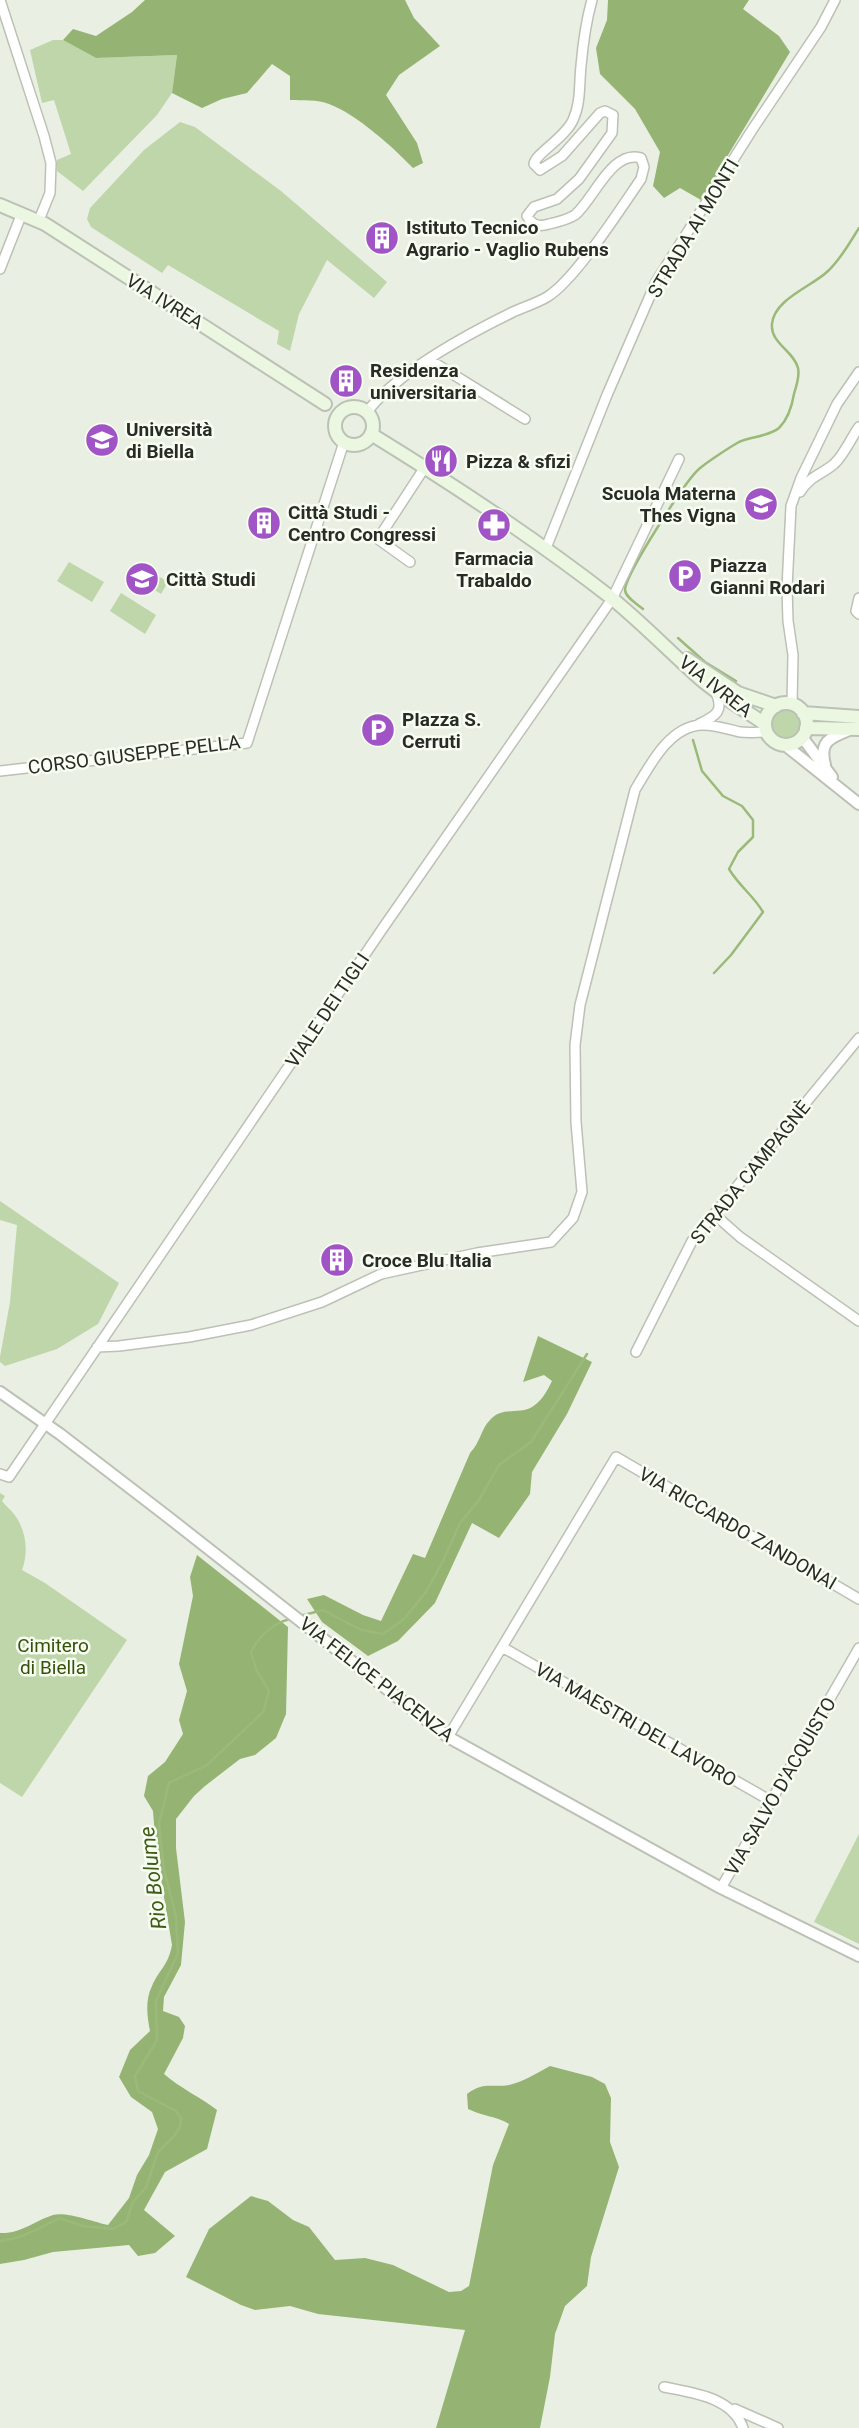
<svg xmlns="http://www.w3.org/2000/svg" width="859" height="2428" font-family="Roboto,sans-serif">
<style>
.green{fill:#bfd5aa}
.forest{fill:#95b473}
.lines{fill:none;stroke-linecap:round;stroke-linejoin:round}
.stream{stroke:#9bba79;stroke-width:2.5}
.minor-casing{stroke:#bbc1b5;stroke-width:12}
.tertiary-casing{stroke:#bbc1b5;stroke-width:14}
.secondary-casing{stroke:#bbc1b5;stroke-width:16}
.minor{stroke:#fff;stroke-width:9}
.tertiary{stroke:#fff;stroke-width:10}
.secondary{stroke:#ecf7e1;stroke-width:12}
.labels{text-anchor:middle;stroke-width:5;stroke-linejoin:round;paint-order:stroke}
.poi-label{font-size:19px;font-weight:bold;fill:#292b27;stroke:#f7fdf1;text-anchor:start}
.street-label{font-size:19px;fill:#292b27;stroke:#f7fdf1}
.park-label{font-size:19px;fill:#36510a;stroke:#f7fdf1}
.water-label{font-size:21px;font-style:italic;fill:#3f5c17;stroke:#f7fdf1}
</style>
<rect width="100%" height="100%" fill="#e9f0e3"/>
<path class="green" d="M53 40H63L96 58 177 55 172 93 157 115 83 191 57 171V160L71 154 54 100 42 103 30 50Z
M180 122 195 127 281 191 387 282 374 298 327 260 299 314 290 351 277 344 279 331 168 265 162 273 91 227 87 219 90 208 144 150Z
M69 562 104 582 92 602 57 581Z
M145 568 168 582 161 594 138 579Z
M121 593 156 615 145 634 110 611Z
M771 723a15 15 0 1 1 30 0a15 15 0 1 1-30 0Z
M0 1201 119 1283 98 1324 57 1349 5 1366 0 1362V1357L10 1302 17 1225 0 1220Z
M0 1493 5 1496 2 1501C5 1505 10 1509 14 1514 26 1530 29 1551 22 1570L45 1583 127 1640 22 1797 0 1783Z
M859 1834V1944L814 1922Z"/>
<path class="forest" d="M145 0H405L414 18 440 46 399 75 386 95 417 143 423 163 413 168C393 147 356 114 329 104 318 99 302 101 290 100V76L272 64 247 93 222 99 202 108 172 93 177 55 96 58 63 40 73 29 96 36 132 12Z
M608 0H749L743 9 779 36 790 52 701 200 680 188 664 198 653 186 660 152 635 109 600 74 596 48 607 20Z
M538 1336 592 1362 567 1414 532 1472 530 1494 499 1538 472 1523 435 1603 398 1641 368 1656 322 1622 307 1599 324 1595 363 1615 381 1621 413 1554 425 1558 470 1453C480 1443 481 1429 490 1420 502 1406 518 1415 532 1407 542 1401 547 1391 552 1381L544 1375 523 1382Z
M197 1555 288 1627 286 1714 276 1738 255 1755 240 1759 205 1786 194 1796 176 1819V1848L185 1922 181 1965 164 1997 163 2011 179 2017 185 2026 183 2038 164 2074C180 2088 200 2097 217 2110L207 2149 165 2172 144 2210 175 2236 155 2253 138 2256 129 2245 53 2252 24 2260 0 2264V2233C21 2234 34 2221 53 2215 65 2211 95 2222 108 2225L129 2198 137 2175 149 2155 158 2129 152 2112 131 2097 119 2077 130 2050 150 2031C147 2016 145 2000 152 1986 160 1968 168 1966 172 1945L156 1849 153 1811 144 1796 148 1776 165 1762 183 1734 179 1720 187 1691 179 1664 193 1596 190 1577Z
M550 2066 592 2077 605 2084 611 2098 610 2142 619 2167 591 2257 587 2286 565 2306 555 2334 550 2377 540 2428H436L465 2330 318 2314 290 2306 255 2310 241 2305 186 2277 209 2229 251 2196 268 2201 293 2220 309 2227 335 2260 365 2258 393 2265 449 2292 461 2291 469 2286 493 2165 509 2124C496 2116 482 2116 468 2109L467 2094C484 2081 490 2088 509 2085 523 2082 537 2073 550 2066Z"/>
<g class="lines">
<path class="stream" d="M643 609C637 604 626 598 625 590 625 575 686 480 699 469 707 462 730 447 739 442 750 437 770 436 779 428 788 419 792 406 794 394 796 386 800 377 798 368 794 351 770 343 772 324 774 299 813 286 828 271 841 259 850 242 859 228
M678 638 705 662 736 681
M693 740 702 771 723 796 742 806 753 820V837L738 852 729 869C739 886 753 895 763 912L731 955 714 973
M300 1616 323 1610 361 1630 383 1634 404 1619 426 1592 443 1561 460 1523 479 1500 499 1465 531 1442 587 1354
M0 2241C21 2239 40 2228 59 2218L83 2226 113 2229 126 2222 133 2202 146 2187 158 2152 174 2136 180 2127 181 2118 176 2111 138 2091 135 2076 157 2040 156 2001 178 1953 176 1916 164 1870 159 1824 169 1783 207 1765 263 1712 269 1691 256 1669 251 1652C258 1637 273 1623 290 1619"/>
<g class="minor-casing">
<path id="minor" d="M0 0 44 136 51 163 50 193 39 220
M0 269 22 213
M430 360 525 419
M367 412C397 372 468 334 513 312 524 307 537 303 547 297 575 280 621 208 641 179L644 167 641 158C612 149 594 199 575 215 567 220 558 222 549 224 539 227 533 226 527 216L534 207 557 199 579 179 612 133 613 115 605 111 600 113 562 156 540 170 534 164C535 154 565 138 573 120 581 103 579 84 581 66 583 43 586 21 592 0
M800 492C810 476 821 475 834 464 844 455 851 438 859 427
M546 548 607 395 656 282 752 130 821 27 835 0
M410 562 378 539 425 467
M859 598 856 611 859 614
M792 704 793 655 788 621 787 588 791 506 801 478 837 404 859 372
M699 724C716 716 725 711 715 691
M0 771 247 743 344 442
M714 1214 740 1237 859 1321
M97 1347 119 1346 189 1337 251 1325 322 1302 381 1274 477 1253 551 1242 573 1218 582 1192 576 1122 575 1045 580 1005 635 790C650 765 670 725 703 725 715 725 728 729 740 732 749 733 758 732 767 732
M636 1352 692 1241 859 1038
M0 1474 9 1477 385 925 612 599 679 459
M502 1647 771 1801
M448 1737 616 1457 859 1599
M721 1888 859 1648
M664 2387C693 2393 732 2397 743 2428
M735 2409 778 2428"/>
</g>
<g class="tertiary-casing">
<path id="tertiary" d="M802 737 832 777
M785 745 859 804
M825 765C819 742 829 738 849 730
M0 1392 60 1434 168 1517 448 1737 721 1888 859 1956"/>
</g>
<g class="secondary-casing">
<path id="secondary" d="M0 205 45 224 325 404
M335 426a19 19 0 1 1 38 0a19 19 0 1 1-38 0Z
M371 434C454 485 533 537 609 596 640 621 667 649 696 675 716 694 742 708 765 724
M687 659 738 693 776 706
M765 724a21 21 0 1 1 42 0a21 21 0 1 1-42 0Z
M803 713 859 717
M806 728 859 729"/>
</g>
<use href="#minor" class="minor"/>
<use href="#tertiary" class="tertiary"/>
<use href="#secondary" class="secondary"/>
</g>
<defs>
<g id="building-disc" transform="scale(1.75)"><circle r="9.5" fill="#a154c6" stroke="#f7fdf1"/><path d="M-4-6H4V6H1V3H-1V6H-4ZM-2.5-4.3h1.7v1.8h-1.7ZM.8-4.3h1.7v1.8H.8ZM-2.5-1h1.7V.8h-1.7ZM.8-1h1.7V.8H.8Z" fill="#fff"/></g>
<g id="university-disc" transform="scale(1.75)"><circle r="9.5" fill="#a154c6" stroke="#f7fdf1"/><path d="M0-5L7-2L0 1L-7-2ZM-4 1L0 2.5L4 1V4Q0 6-4 4Z" fill="#fff"/></g>
<g id="restaurant-disc" transform="scale(1.75)"><circle r="9.5" fill="#a154c6" stroke="#f7fdf1"/><path d="M-5-6h1v4h1v-4h1v4h1v-4h1v5L-1.5 .5V6h-2V.5L-5-1ZM5-6V6H3V1.5H1.5Q1.5-4 5-6Z" fill="#fff"/></g>
<g id="school-disc" transform="scale(1.75)"><circle r="9.5" fill="#a154c6" stroke="#f7fdf1"/><path d="M0-5L7-2L0 1L-7-2ZM-4 1L0 2.5L4 1V4Q0 6-4 4Z" fill="#fff"/></g>
<g id="pharmacy-disc" transform="scale(1.75)"><circle r="9.5" fill="#a154c6" stroke="#f7fdf1"/><path d="M-2-6h4v4h4v4h-4v4h-4v-4h-4v-4h4Z" fill="#fff"/></g>
<g id="parking-disc" transform="scale(1.75)"><circle r="9.5" fill="#a154c6" stroke="#f7fdf1"/><path d="M-3.5-5.5H1a3.5 3.5 0 0 1 0 7H-1V5.5H-3.5ZM-1-3.4V-.6H.8a1.4 1.4 0 0 0 0-2.8Z" fill="#fff"/></g>
</defs>
<g fill-rule="evenodd">
<use href="#building-disc" x="382" y="238"/>
<use href="#building-disc" x="346" y="381"/>
<use href="#university-disc" x="102" y="440"/>
<use href="#restaurant-disc" x="441" y="461"/>
<use href="#school-disc" x="761" y="504"/>
<use href="#building-disc" x="264" y="523"/>
<use href="#pharmacy-disc" x="494" y="525"/>
<use href="#parking-disc" x="685" y="576"/>
<use href="#university-disc" x="142" y="579"/>
<use href="#parking-disc" x="378" y="730"/>
<use href="#building-disc" x="337" y="1260"/>
</g>
<g class="labels">
<g class="poi-label">
<text x="406" y="234">Istituto Tecnico<tspan x="406" dy="22">Agrario - Vaglio Rubens</tspan></text>
<text x="370" y="377">Residenza<tspan x="370" dy="22">universitaria</tspan></text>
<text x="126" y="436">Università<tspan x="126" dy="22">di Biella</tspan></text>
<text x="466" y="468">Pizza &amp; sfizi</text>
<text x="736" y="500" text-anchor="end">Scuola Materna<tspan x="736" dy="22">Thes Vigna</tspan></text>
<text x="288" y="519">Città Studi -<tspan x="288" dy="22">Centro Congressi</tspan></text>
<text x="494" y="565" text-anchor="middle">Farmacia<tspan x="494" dy="22">Trabaldo</tspan></text>
<text x="710" y="572">Piazza<tspan x="710" dy="22">Gianni Rodari</tspan></text>
<text x="166" y="586">Città Studi</text>
<text x="402" y="726">PIazza S.<tspan x="402" dy="22">Cerruti</tspan></text>
<text x="362" y="1267">Croce Blu Italia</text>
</g>
<g class="street-label">
<text transform="translate(693 228) rotate(-59)" y="7">STRADA AI MONTI</text>
<text transform="translate(165 301) rotate(32)" y="7">VIA IVREA</text>
<text transform="translate(716 686) rotate(38)" y="7">VIA IVREA</text>
<text transform="translate(134 754) rotate(-7)" y="7">CORSO GIUSEPPE PELLA</text>
<text transform="translate(327 1010) rotate(-56)" y="7">VIALE DEI TIGLI</text>
<text transform="translate(750 1172) rotate(-51)" y="7">STRADA CAMPAGNÈ</text>
<text transform="translate(738 1528) rotate(30)" y="7">VIA RICCARDO ZANDONAI</text>
<text transform="translate(377 1679) rotate(38)" y="7">VIA FELICE PIACENZA</text>
<text transform="translate(636 1724) rotate(30)" y="7">VIA MAESTRI DEL LAVORO</text>
<text transform="translate(780 1786) rotate(-60)" y="7">VIA SALVO D'ACQUISTO</text>
</g>
<g class="park-label">
<text x="53" y="1652">Cimitero<tspan x="53" dy="22">di Biella</tspan></text>
</g>
<g class="water-label">
<text transform="translate(153 1878) rotate(-97)" y="7">Rio Bolume</text>
</g>
</g>
</svg>
